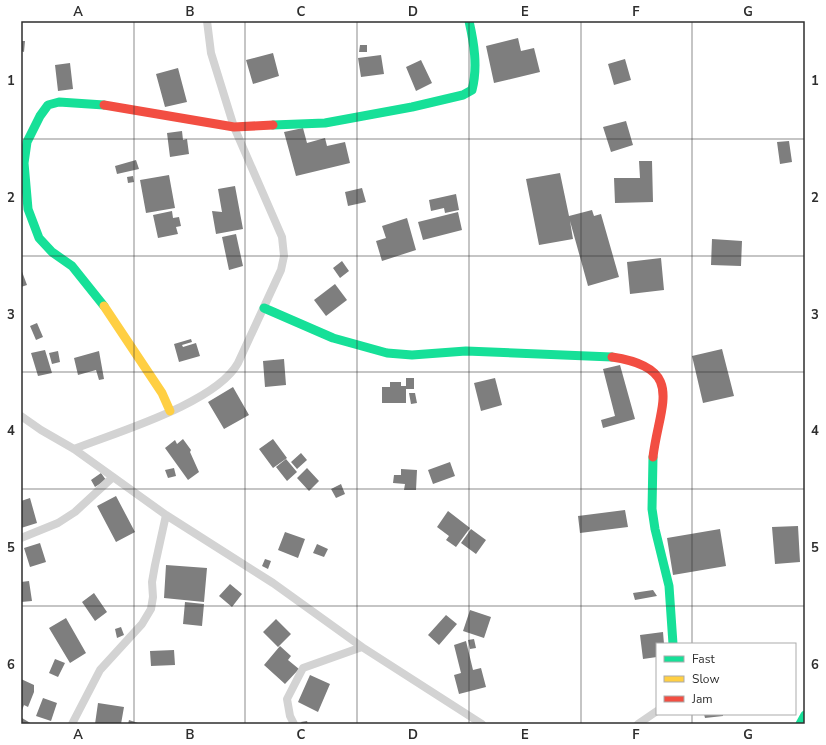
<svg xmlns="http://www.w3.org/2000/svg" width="826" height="745" font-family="'Nunito Sans',sans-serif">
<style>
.building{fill:#7e7e7e}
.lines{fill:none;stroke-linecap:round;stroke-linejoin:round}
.street{stroke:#d3d3d3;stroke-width:8}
.fast{stroke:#16e098;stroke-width:9}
.slow{stroke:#ffcf43;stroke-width:9}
.jam{stroke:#f24e42;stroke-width:9}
.grid{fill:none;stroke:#2e2e2e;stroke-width:1;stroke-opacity:0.55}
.neatline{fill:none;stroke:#2e2e2e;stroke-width:1.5}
.grid-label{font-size:13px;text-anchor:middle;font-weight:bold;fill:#2e2e2e}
</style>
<rect width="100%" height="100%" fill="#fff"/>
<path class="building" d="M518 38 521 51 534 48 540 72 494 83 486 46Z
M21 41H25L24 52 21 51Z
M360 45H367V52H359Z
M273 53 279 76 253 84 246 60Z
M381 55 384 74 361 77 358 58Z
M625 59 631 80 614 85 608 64Z
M421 60 432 83 416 91 406 67Z
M70 63 73 89 58 91 55 65Z
M178 68 187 102 165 107 156 74Z
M626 121 633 145 611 152 603 127Z
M303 128 307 143 325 138 327 146 345 142 350 163 296 176 284 132Z
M182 131 183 140 187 139 189 154 170 157 167 133Z
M789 141 792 162 780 164 777 142Z
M136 160 139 169 117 174 115 166Z
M639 161H652L653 202 615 203 614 178H640Z
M560 173 569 216 592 210 594 216 601 214 619 277 588 286 570 221 573 239 539 245 526 179Z
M169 175 175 208 146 213 140 180Z
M133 176 134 182 128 183 127 177Z
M235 186 243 229 216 234 212 211 222 212 218 189Z
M362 188 366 202 348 206 345 192Z
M456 194 459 210 445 213 444 208 431 211 429 200Z
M172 211 173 218 179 217 181 226 176 227 178 234 158 238 153 215Z
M458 212 462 230 423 240 418 222Z
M407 218 416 250 382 261 376 241 386 238 382 226Z
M236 234 243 266 229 270 222 237Z
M712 239 742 241 741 266 711 265Z
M661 258 664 290 630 294 627 262Z
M342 261 349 271 340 278 333 268Z
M21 269 27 285 21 287Z
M335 284 347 300 326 316 314 300Z
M37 323 43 337 36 340 30 326Z
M191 339 192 342 182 345 183 347 196 343 200 356 179 362 174 344Z
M722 349 734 396 703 403 692 356Z
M45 350 52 373 38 376 31 353Z
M58 351 60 362 52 364 49 353Z
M99 351 104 379 99 380 96 370 78 375 74 358Z
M284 359 286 385 265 387 263 361Z
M620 365 635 419 603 428 601 420 615 416 603 369Z
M406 378H414V389H406V403H382V387H390V382H401V386H406Z
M495 378 502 405 481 411 474 383Z
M233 387 249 415 224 429 208 402Z
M409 393H415L417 403 411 404Z
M183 439 191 450 190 452 199 472 188 480 165 448 175 440 177 444Z
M273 439 287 458 273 468 259 449Z
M301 453 307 460 297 469 291 462Z
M286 459 297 472 287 481 276 467Z
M450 462 455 476 433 484 428 470Z
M174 468 176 476 168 478 165 470Z
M307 468 319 481 309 491 297 478Z
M401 469 417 470 416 490H404L405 484 393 483 394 475H401Z
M101 473 106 480 95 487 91 480Z
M341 484 345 494 336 498 331 489Z
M116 496 135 532 116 542 97 506Z
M30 498 37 523 21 528V501Z
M625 510 628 527 580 533 578 516Z
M448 511 470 528 456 547 446 540 449 536 437 527Z
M798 526 800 562 775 564 772 527Z
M471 529 486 540 476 554 461 543Z
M720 529 726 566 673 575 667 538Z
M285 532 305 539 298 558 278 550Z
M40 543 46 562 30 567 24 548Z
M317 544 328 549 324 557 313 553Z
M265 559 271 561 268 569 262 566Z
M166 565 207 568 204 602 164 598Z
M29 581 32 601 21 602V582Z
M230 584 242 594 232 607 219 596Z
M653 590 657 596 635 600 633 593Z
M94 593 107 612 95 621 82 602Z
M185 602 204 604 202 626 183 624Z
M470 610 491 617 484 638 463 631Z
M446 615 457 624 439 645 428 635Z
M66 618 86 653 70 663 49 628Z
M276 619 291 634 278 647 263 632Z
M121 627 124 635 117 638 115 629Z
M663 632 664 644H657V657L643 659 640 635Z
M474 639 476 648 470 649 468 640Z
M466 641 473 670 481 668 486 687 459 694 454 675 461 673 454 645Z
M280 646 291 656 288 660 299 669 285 684 264 665Z
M174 650 175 665 151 666 150 651Z
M55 659 65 663 58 677 49 673Z
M310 675 330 684 318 712 298 702Z
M21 679 34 685V692L28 707 24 705 21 713Z
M43 698 57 703 51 721 36 716Z
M98 703 124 707 121 724H95Z
M704 714H723V716L705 718Z
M22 718 32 724H21Z
M129 720 141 724H128Z
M307 721 308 724H302L301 722Z"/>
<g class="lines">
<path class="street" d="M21 416 41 430 74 449 166 515 273 583 362 647 482 724
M74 449C117 432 216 403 238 363L281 270 284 256 282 237 234 127 211 53 207 21
M21 538 58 523 75 512 113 477
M72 724 100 670 142 624 151 609 153 597 152 582 155 565 166 515
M294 724 290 716 287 699 303 668 362 647
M638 724 657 711"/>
<path class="fast" d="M104 105 59 102 48 105 40 116 27 142 24 163 28 209 39 238 52 252 72 266 104 306
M273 125 325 123 412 107 463 95 472 90C478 67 474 43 469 21
M264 308 333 338 387 353 412 355 466 351 612 357
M653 457 652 509 655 529 669 586 673 644
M800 724 805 715"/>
<path class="slow" d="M104 306 162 393 170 411"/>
<path class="jam" d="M104 105 234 127 273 125
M612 357C687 368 659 405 653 457"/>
</g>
<path class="grid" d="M134 21V724M245 21V724M357 21V724M469 21V724M581 21V724M692 21V644M21 139H805M21 256H805M21 372H805M21 489H805M21 606H805M692 714V724"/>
<rect width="826" height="745" fill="none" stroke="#ffffff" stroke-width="44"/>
<rect x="656" y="643" width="140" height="72" fill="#ffffff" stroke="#ababab"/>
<rect x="664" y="656" width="20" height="6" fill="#16e098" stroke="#ababab"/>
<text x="692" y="663" font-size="12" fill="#2e2e2e">Fast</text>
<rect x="664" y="676" width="20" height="6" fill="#ffcf43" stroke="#ababab"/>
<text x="692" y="683" font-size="12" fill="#2e2e2e">Slow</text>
<rect x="664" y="696" width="20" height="6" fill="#f24e42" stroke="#ababab"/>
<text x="692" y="703" font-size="12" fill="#2e2e2e">Jam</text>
<rect x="22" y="22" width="782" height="701" class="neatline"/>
<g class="grid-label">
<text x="78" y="16">A</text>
<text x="190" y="16">B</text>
<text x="301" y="16">C</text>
<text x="413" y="16">D</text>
<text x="525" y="16">E</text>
<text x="636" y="16">F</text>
<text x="748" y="16">G</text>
<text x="11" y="85">1</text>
<text x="815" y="85">1</text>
<text x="11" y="202">2</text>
<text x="815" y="202">2</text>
<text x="11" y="319">3</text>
<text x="815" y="319">3</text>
<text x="11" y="435">4</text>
<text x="815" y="435">4</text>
<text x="11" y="552">5</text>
<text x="815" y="552">5</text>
<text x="11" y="669">6</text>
<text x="815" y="669">6</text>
<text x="78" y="739">A</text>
<text x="190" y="739">B</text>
<text x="301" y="739">C</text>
<text x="413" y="739">D</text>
<text x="525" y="739">E</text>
<text x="636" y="739">F</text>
<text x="748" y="739">G</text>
</g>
</svg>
